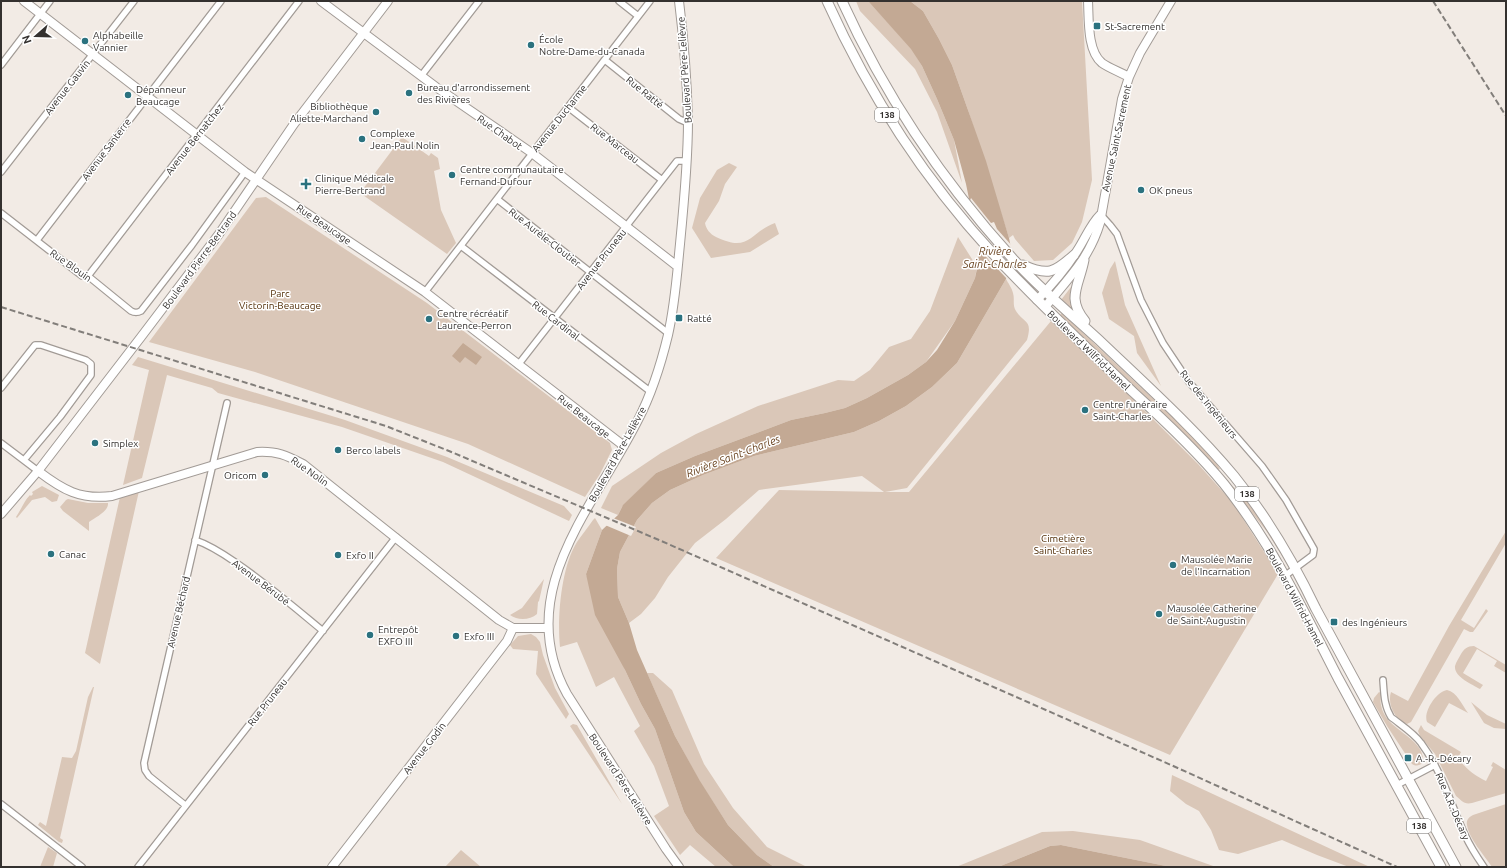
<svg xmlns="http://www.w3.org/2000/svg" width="1507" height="868" font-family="Ubuntu,sans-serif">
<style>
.green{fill:#dac7b8}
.water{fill:#c3a994}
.pier{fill:#f2ebe5}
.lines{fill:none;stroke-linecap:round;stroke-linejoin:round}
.street-casing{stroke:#a29b96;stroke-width:8}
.secondary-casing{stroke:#a29b96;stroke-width:10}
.primary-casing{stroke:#a29b96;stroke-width:11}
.street{stroke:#fff;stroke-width:5.5}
.secondary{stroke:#fff;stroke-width:8}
.primary{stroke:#fff;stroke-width:9}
.rail{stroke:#827e7a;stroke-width:2;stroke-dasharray:6 3;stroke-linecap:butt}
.poi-dot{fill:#2b727f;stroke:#fff;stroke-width:1.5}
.labels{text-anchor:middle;stroke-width:3;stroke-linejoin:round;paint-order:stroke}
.shield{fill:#fff;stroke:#716f6d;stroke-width:1}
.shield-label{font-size:9px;font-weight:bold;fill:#34312f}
.poi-label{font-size:10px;fill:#34312f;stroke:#fff;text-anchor:start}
.street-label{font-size:10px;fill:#34312f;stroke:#fff}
.park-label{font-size:10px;fill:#502c05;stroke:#fff}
.water-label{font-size:11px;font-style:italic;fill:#6b4522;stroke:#fff}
</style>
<rect width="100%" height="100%" fill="#f2ebe5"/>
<path class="green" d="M856 1H868L912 49 922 66 937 99 954 140 962 183 937 112 915 69 860 11Z
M910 1H1082L1092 180 1082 222 1072 243 1053 260 1034 261 1015 239 1013 235 1009 238 968 110 952 65 939 39 923 11Z
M402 137 429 156 431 153 438 158 440 169 434 171 441 210 456 243 447 254 360 193Z
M729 163 737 167 725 184 719 201 705 223C706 229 710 234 716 237 750 253 748 233 775 223L779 234 750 252 711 258 692 228 700 198 717 170Z
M266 197 427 303 610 443 612 450 600 474 585 497 468 444 255 372 149 342 256 198Z
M958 237 977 267 975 278 955 321 926 362 908 375 867 398 845 408 825 413 791 420 695 456 656 473 622 507 618 515 601 508 612 486 661 453 696 434 758 406 838 380 854 381 870 370 889 347 911 339 930 311Z
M1115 261 1125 305 1161 386 1137 353 1134 336 1109 319 1102 293 1110 269Z
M1006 279C1008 283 1012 288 1013 293 1015 299 1012 305 1016 311 1024 324 1033 319 1027 340L907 488 885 492H909L1051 321 1097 363 1198 464 1233 503 1278 574 1170 755 716 558 779 490 884 492 862 476 759 490 726 519 695 543 668 577 655 598 641 614 629 623 618 597 617 569 620 552 637 520 652 503 670 490 703 475 754 456 854 432 879 421 906 406 932 387 957 363Z
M1071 287 1072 288 1070 296 1072 308 1070 309 1061 300Z
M1062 313 1185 429 1217 464 1220 469 1217 470C1168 415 1111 369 1060 315Z
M138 357 345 420 447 457 564 506 572 515 569 521 443 462 342 427 218 393 212 388 167 375 142 478 123 485 149 370 132 365Z
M42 486 59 495 57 501 52 502 45 497 32 500 17 518 16 517C21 510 24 501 30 495L31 496 33 494 32 492Z
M1231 486 1237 489 1241 493 1264 525 1285 561 1267 532Z
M139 491 100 664 85 653 120 497Z
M68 499 88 503H108C109 511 96 517 89 522V531L63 511 60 507 66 500Z
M595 518 602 530 586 574 625 670 641 704 655 729 684 812 696 832 734 867H716L690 845 680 855 654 816 669 806 654 766 634 731 640 726 614 677 596 687 577 642 560 647C557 618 561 567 577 542 582 535 588 527 593 520Z
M1506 531V543L1461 620 1474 628 1486 609 1488 611 1473 632H1470L1464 629 1411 722 1407 724C1395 720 1387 704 1391 692L1408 701 1449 626Z
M544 579 539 601 538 602 537 614C530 620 518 621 510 615L522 608Z
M531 634 536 637 540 642 543 655 555 688 569 714 566 719 536 674 538 651 513 649 510 645 518 636Z
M1474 646 1506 665V673L1494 666 1497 661 1477 649 1463 673 1483 685 1480 689C1472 684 1454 677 1455 666 1456 662 1459 658 1461 654 1464 649 1467 646 1474 646Z
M647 673H653L672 690 704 764 733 808 767 847 807 867H774L757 855 728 825 700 782 675 736Z
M93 687H94L60 838 63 840 62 843 59 842 38 825 40 822 46 826 62 757 72 758 76 751 88 697Z
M1447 690C1457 692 1462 705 1468 713L1449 703 1435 727 1427 722C1423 712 1436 692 1447 690Z
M1379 692 1381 693C1381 697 1380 701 1381 705 1385 731 1426 737 1423 763 1419 765 1417 767 1412 764L1387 726 1373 702 1374 698Z
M1471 702 1487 715 1506 724V729L1494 728 1484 723Z
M573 724 577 725 622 804 570 726Z
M1421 725 1424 730 1461 752 1458 758C1465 768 1475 776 1486 781L1493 767 1491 766 1493 762 1506 770V793L1472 803C1464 805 1461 800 1456 796L1435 754 1420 736 1418 731Z
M1172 775 1361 863 1370 867H1349L1317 855 1282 840 1238 854 1219 850 1211 830 1199 811 1186 804 1170 791Z
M1506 804V867H1492C1485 856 1469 839 1467 825 1466 820 1469 817 1473 815Z
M1073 831 1140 840 1216 867H1171L1061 845 1050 846 998 867H956L1042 832Z
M48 847 57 853 53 867H40Z
M461 850 481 867H445Z"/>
<path class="water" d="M868 1H910L923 11 939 39 952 65 968 110 986 161 1009 238 1013 258 1006 279 957 363 932 387 906 406 879 421 854 432 754 456 703 475 670 490 652 503 637 520 620 552 617 569 618 597 629 623 637 650 675 736 700 781 728 825 757 855 774 867H734L696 832 684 812 655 729 641 704 625 670 595 615 586 574 602 530 618 515 623 505 656 473 695 456 791 420 825 413 845 408 867 398 908 375 926 362 937 350 955 321 975 278 978 264 979 248 966 184 954 140 937 99 922 66 911 49Z
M463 343 482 357 476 365 465 357 460 363 452 356Z
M1061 845 1171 867H998L1050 846Z"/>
<path class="pier" d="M971 198 991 223 994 222 997 229 1013 247 1015 255 1007 279 994 265H992L988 259 976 245 968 206Z
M613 518 636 527 631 536 605 525Z"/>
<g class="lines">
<g class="street-casing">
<path id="street" d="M619 1 638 16
M605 60 679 119 688 123
M1 65 50 1
M421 76 479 1
M568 107 662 180
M1 172 134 1
M497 199 668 333
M1 213 77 272 82 276H88L131 311C135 313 137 313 141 311L192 245 245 172
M1101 215 1110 225 1117 234 1141 300 1163 343 1189 382 1262 466 1286 500 1314 549 1313 555 1286 575
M37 240 221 1
M461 246 651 392
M88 276 299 1
M425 292 650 1
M518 365 677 161H686
M1 388 35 345H41L86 360 91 364V375L60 417 24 460
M1 443 38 471
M195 540C210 545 222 553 235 562 266 583 294 607 323 631
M1383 680C1384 693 1384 706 1391 717 1401 725 1414 733 1421 743 1442 771 1451 805 1465 835 1470 846 1477 857 1484 867
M1397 785 1435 765
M1 804 82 867
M185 805 149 776 145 770 144 763 227 403
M138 867 396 537"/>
</g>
<g class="secondary-casing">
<path id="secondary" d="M24 1 245 172 425 292 624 446
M321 1 436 87 532 153 677 266
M679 1C684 41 687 81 688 121 688 162 684 203 680 244 677 274 675 305 668 335 661 364 652 393 638 420 595 506 511 592 567 694L666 849 679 867
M1088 1C1089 19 1087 51 1102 63 1109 68 1120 72 1129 77
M1037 300C1052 285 1066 268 1077 251 1085 239 1090 225 1100 215
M1045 307C1068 279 1089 259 1100 223L1122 99 1129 77 1140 53 1171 1
M38 471C63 490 80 500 112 496L257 452C277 451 286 455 303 464L499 620 513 628H548
M1 514 38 471 141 337 219 234 294 124 388 1
M332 867 507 641 513 628"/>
</g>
<g class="primary-casing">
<path id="primary" d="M827 1C875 108 938 200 1021 283 1057 320 1095 356 1133 392 1165 421 1196 450 1224 484 1272 544 1303 610 1338 678 1372 741 1407 804 1441 867
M842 1C886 98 942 181 1014 260 1040 289 1071 314 1099 340 1145 384 1193 427 1234 476 1268 518 1293 561 1316 609L1456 867
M1084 260C1079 286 1066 298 1085 321
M1023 265C1048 276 1054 273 1074 255"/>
</g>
<use href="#street" class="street"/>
<use href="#secondary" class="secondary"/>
<use href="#primary" class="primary"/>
<path class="rail" d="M1433 1 1506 116
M1 307 386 426 449 451 659 540 1171 765 1397 867"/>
</g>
<g class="poi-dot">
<rect x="1093" y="22" width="8" height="8" rx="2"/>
<circle cx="85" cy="41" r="4"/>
<circle cx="531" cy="45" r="4"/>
<circle cx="409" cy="93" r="4"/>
<circle cx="128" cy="95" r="4"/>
<circle cx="376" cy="112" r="4"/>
<circle cx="362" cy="139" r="4"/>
<circle cx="452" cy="175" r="4"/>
<path d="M304 178h4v4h4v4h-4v4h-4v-4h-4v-4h4z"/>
<circle cx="1141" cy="190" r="4"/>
<rect x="675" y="314" width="8" height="8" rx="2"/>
<circle cx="429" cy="319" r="4"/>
<circle cx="1085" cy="410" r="4"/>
<circle cx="95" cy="443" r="4"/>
<circle cx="338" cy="450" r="4"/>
<circle cx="265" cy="475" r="4"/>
<circle cx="51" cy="554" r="4"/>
<circle cx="338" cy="555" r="4"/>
<circle cx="1173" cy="565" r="4"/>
<circle cx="1159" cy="614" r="4"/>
<rect x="1330" y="618" width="8" height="8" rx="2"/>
<circle cx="370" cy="635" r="4"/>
<circle cx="456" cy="636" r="4"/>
<rect x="1404" y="754" width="8" height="8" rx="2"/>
</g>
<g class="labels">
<g class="shield">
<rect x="875" y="108" width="24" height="14" rx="3"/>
<rect x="1235" y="487" width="24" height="14" rx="3"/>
<rect x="1407" y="819" width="24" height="14" rx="3"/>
</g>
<g class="shield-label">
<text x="887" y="118">138</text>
<text x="1247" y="497">138</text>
<text x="1419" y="829">138</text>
</g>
<g class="poi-label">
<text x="1105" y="30">St-Sacrement</text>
<text x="93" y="39">Alphabeille<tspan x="93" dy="12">Vannier</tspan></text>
<text x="539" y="43">École<tspan x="539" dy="12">Notre-Dame-du-Canada</tspan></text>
<text x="417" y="91">Bureau d'arrondissement<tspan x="417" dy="12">des Rivières</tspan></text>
<text x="136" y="93">Dépanneur<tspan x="136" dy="12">Beaucage</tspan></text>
<text x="368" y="110" text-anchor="end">Bibliothèque<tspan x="368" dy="12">Aliette-Marchand</tspan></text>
<text x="370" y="137">Complexe<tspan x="370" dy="12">Jean-Paul Nolin</tspan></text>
<text x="460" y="173">Centre communautaire<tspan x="460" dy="12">Fernand-Dufour</tspan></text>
<text x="315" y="182">Clinique Médicale<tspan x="315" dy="12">Pierre-Bertrand</tspan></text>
<text x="1149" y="194">OK pneus</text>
<text x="437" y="317">Centre récréatif<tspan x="437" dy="12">Laurence-Perron</tspan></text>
<text x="687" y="322">Ratté</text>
<text x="1093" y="408">Centre funéraire<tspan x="1093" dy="12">Saint-Charles</tspan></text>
<text x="103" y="447">Simplex</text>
<text x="346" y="454">Berco labels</text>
<text x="257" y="479" text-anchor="end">Oricom</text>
<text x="59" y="558">Canac</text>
<text x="346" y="559">Exfo II</text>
<text x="1181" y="563">Mausolée Marie<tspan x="1181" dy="12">de l'Incarnation</tspan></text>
<text x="1167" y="612">Mausolée Catherine<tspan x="1167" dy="12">de Saint-Augustin</tspan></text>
<text x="1342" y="626">des Ingénieurs</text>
<text x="378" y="633">Entrepôt<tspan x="378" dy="12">EXFO III</tspan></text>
<text x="464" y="640">Exfo III</text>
<text x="1416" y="762">A.-R.-Décary</text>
</g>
<g class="street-label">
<text transform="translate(684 70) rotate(-94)" y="4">Boulevard Père-Lelièvre</text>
<text transform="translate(67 87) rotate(-52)" y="4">Avenue Gauvin</text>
<text transform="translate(645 92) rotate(39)" y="4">Rue Ratté</text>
<text transform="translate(559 118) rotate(-52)" y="4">Avenue Ducharme</text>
<text transform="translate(500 132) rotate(35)" y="4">Rue Chabot</text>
<text transform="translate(1116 138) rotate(-78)" y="4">Avenue Saint-Sacrement</text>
<text transform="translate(194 139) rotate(-52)" y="4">Avenue Bernatchez</text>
<text transform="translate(615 143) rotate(38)" y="4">Rue Marceau</text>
<text transform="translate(106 149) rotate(-53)" y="4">Avenue Santerre</text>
<text transform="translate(324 224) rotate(34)" y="4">Rue Beaucage</text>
<text transform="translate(545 237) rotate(38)" y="4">Rue Aurèle-Cloutier</text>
<text transform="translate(601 259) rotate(-52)" y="4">Avenue Pruneau</text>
<text transform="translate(199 260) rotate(-54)" y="4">Boulevard Pierre-Bertrand</text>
<text transform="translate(71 265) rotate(35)" y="4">Rue Blouin</text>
<text transform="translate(556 320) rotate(38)" y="4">Rue Cardinal</text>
<text transform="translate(1089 350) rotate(44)" y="4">Boulevard Wilfrid-Hamel</text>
<text transform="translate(1209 404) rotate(51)" y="4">Rue des Ingénieurs</text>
<text transform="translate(584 416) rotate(38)" y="4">Rue Beaucage</text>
<text transform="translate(617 454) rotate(-61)" y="4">Boulevard Père-Lelièvre</text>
<text transform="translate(310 471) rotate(35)" y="4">Rue Nolin</text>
<text transform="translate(261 582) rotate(37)" y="4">Avenue Bérubé</text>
<text transform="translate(1295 597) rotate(62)" y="4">Boulevard Wilfrid-Hamel</text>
<text transform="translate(178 612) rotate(-77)" y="4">Avenue Béchard</text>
<text transform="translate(267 702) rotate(-52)" y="4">Rue Pruneau</text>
<text transform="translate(424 748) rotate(-52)" y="4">Avenue Godin</text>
<text transform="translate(621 779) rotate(57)" y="4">Boulevard Père-Lelièvre</text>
<text transform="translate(1453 806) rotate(67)" y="4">Rue A.R.-Décary</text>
</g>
<g class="park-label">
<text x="280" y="297">Parc<tspan x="280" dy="12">Victorin-Beaucage</tspan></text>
<text x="1063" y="542">Cimetière<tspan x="1063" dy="12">Saint-Charles</tspan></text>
</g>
<g class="water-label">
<text x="995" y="255">Rivière<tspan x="995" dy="13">Saint-Charles</tspan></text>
<text transform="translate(733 456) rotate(-21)" y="4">Rivière Saint-Charles</text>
</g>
</g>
<rect width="1507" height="868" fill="none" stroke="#34312f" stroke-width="4"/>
<g transform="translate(36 36) rotate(250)" stroke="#ffffff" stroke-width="3" paint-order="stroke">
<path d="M0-3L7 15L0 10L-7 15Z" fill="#34312f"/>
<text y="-6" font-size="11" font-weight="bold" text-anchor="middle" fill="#34312f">N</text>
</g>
</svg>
